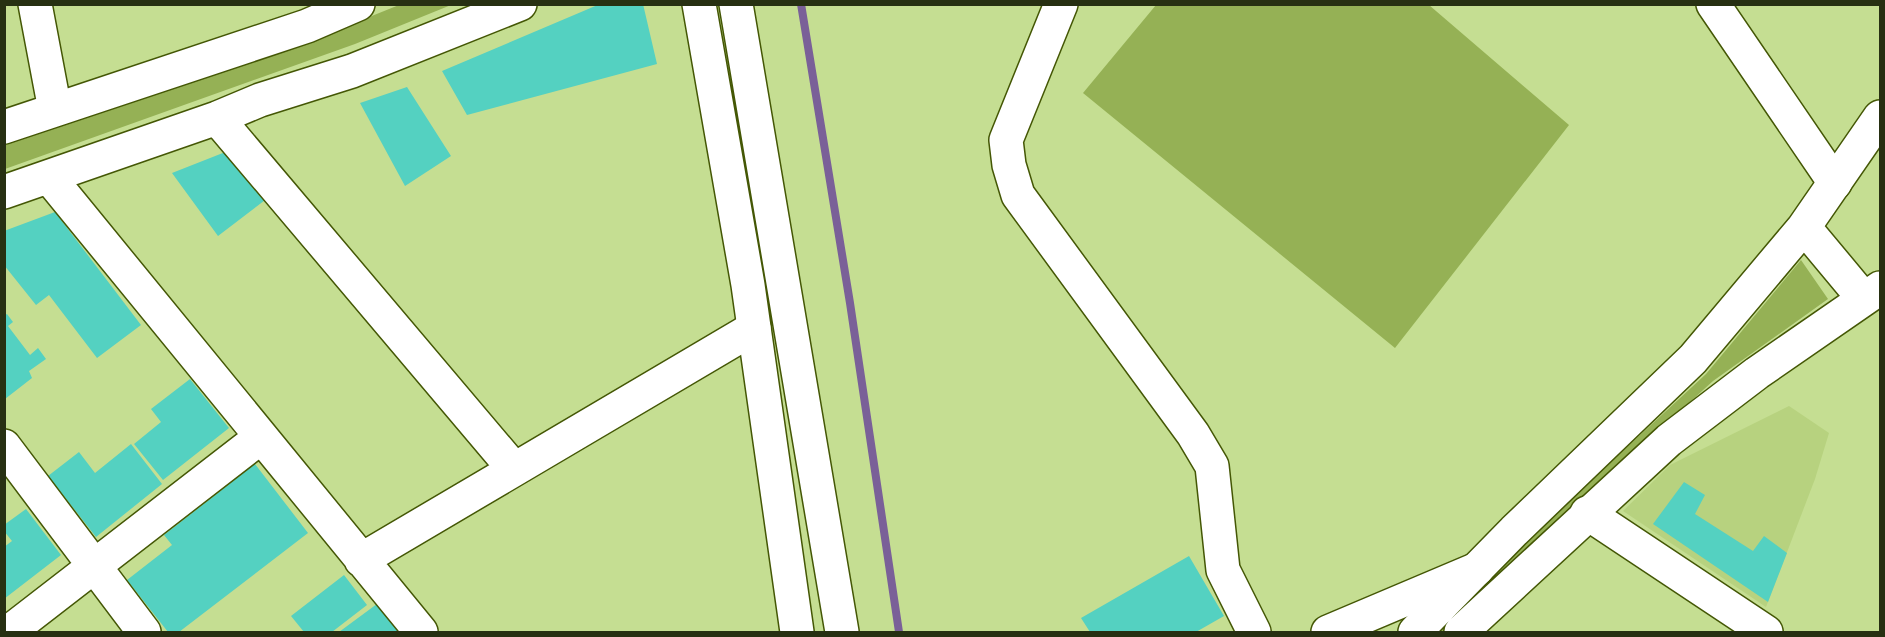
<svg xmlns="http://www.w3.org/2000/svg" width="1885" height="637" font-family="Inter,sans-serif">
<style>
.built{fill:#b7d27f}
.green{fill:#95b155}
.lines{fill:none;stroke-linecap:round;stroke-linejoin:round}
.stream{stroke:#7a6098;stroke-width:8}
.building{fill:#54d1c1}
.minor-casing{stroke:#445705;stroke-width:36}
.secondary-casing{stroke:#445705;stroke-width:36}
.primary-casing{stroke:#445705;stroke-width:36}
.minor{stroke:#fff;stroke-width:33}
.secondary{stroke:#fff;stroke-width:33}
.primary{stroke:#fff;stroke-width:33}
</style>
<rect width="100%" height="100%" fill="#c5de92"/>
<path class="built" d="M1789 406 1829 433 1815 479 1766 607 1623 511 1670 465Z"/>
<path class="green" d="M399 5H451L355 44 5 169V143L347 26Z
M1156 5H1429L1569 125 1395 348 1083 93Z
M1801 260 1828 299 1713 381 1546 533 1448 632H1436L1544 524 1706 374Z"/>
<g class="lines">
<path class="stream" d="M801 4 850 303 899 632"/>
</g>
<path class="building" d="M600 4H643L657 64 467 115 442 71Z
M407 87 451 156 405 186 360 103Z
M233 149 269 197 218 236 172 173Z
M55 212 141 325 97 358 49 295 36 305 4 265V231Z
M7 314 13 322 8 326 30 355 38 348 46 359 29 371 32 378 5 399V315Z
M190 379 229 428 163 480 134 444 161 422 151 409Z
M131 444 162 484 96 537 48 476 79 452 95 473Z
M255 464 308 533 179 632H168L127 580 172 545 164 535Z
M1684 482 1705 495 1695 514 1753 551 1764 536 1787 553 1768 602 1653 524Z
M26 509 61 555 4 599V547L12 541 4 531V525Z
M1189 556 1224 616 1196 632H1090L1081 618Z
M344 575 367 605 332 632H304L291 616Z
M381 601 405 632H339Z"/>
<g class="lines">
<g class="minor-casing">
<path id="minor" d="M35 4 55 110
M1061 4 1006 140 1009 165 1018 195 1193 434 1212 466 1223 570 1254 632
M1713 4 1835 183
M217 118 514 469
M4 127 307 26 358 4
M49 177 421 632
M4 192 217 118 260 100 352 71 520 4
M4 446 144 632
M1587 513 1766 632
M361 560 754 328
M9 632 261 437
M1328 632 1477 569"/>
</g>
<g class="secondary-casing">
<path id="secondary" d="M699 4 748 285 797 632
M736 4 842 632"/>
</g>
<g class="primary-casing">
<path id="primary" d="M1804 227 1864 299
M1415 632 1514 531 1693 359 1804 227 1880 117
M1461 632 1669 440 1757 373 1880 288"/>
</g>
<use href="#minor" class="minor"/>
<use href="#secondary" class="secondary"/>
<use href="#primary" class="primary"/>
</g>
<rect width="1885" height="637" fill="none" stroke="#273012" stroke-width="12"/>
</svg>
